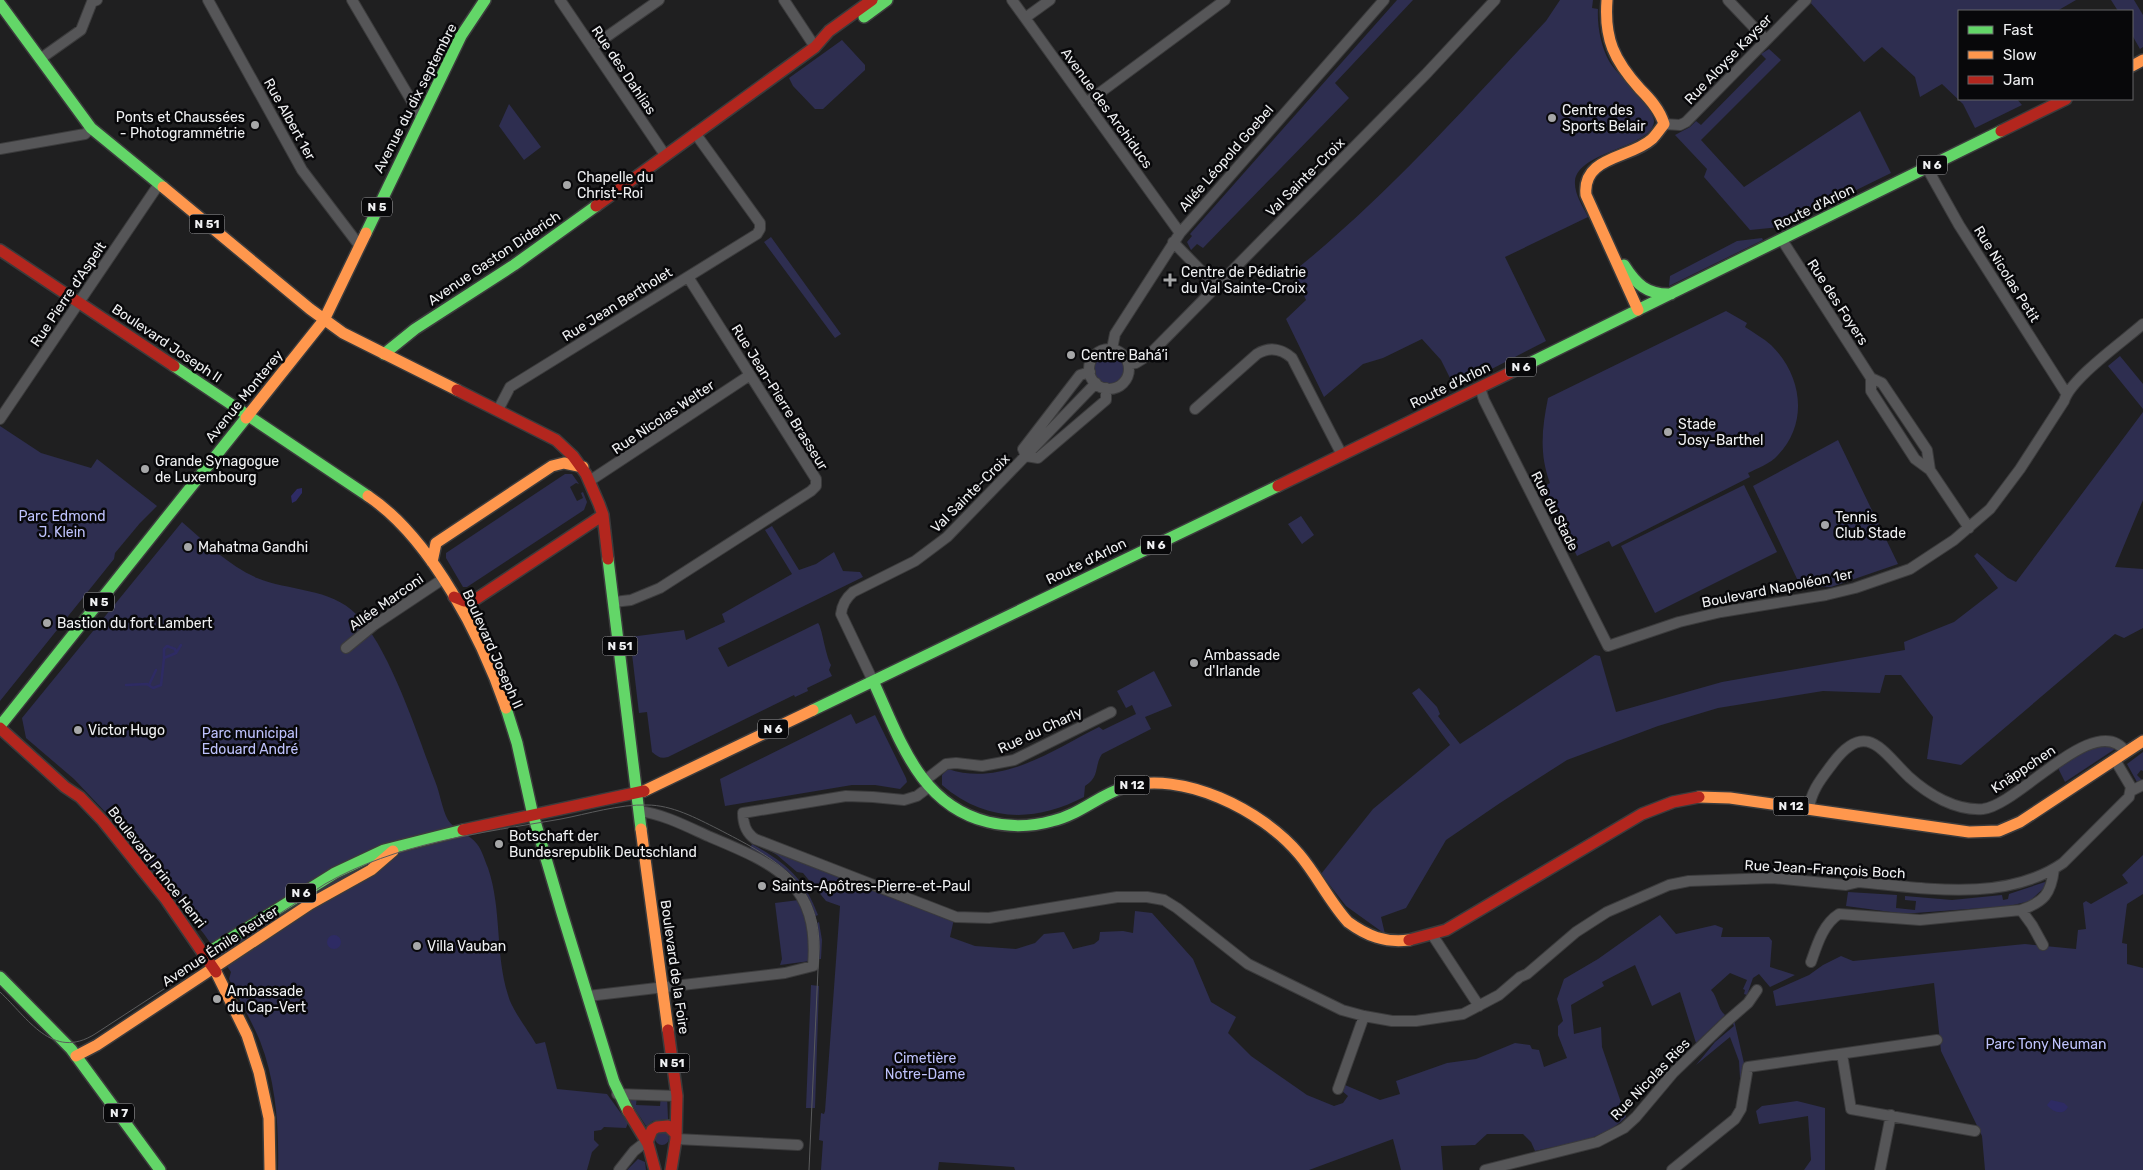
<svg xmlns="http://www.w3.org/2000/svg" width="2143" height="1170" viewBox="0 0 2143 1170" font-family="Rubik,sans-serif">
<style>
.green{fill:#2e2e50}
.water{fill:#2e2b64}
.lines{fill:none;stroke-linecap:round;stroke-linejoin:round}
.stream{stroke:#2e2b64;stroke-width:2.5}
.street-casing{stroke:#3b3b3c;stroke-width:12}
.fast-casing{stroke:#3b3b3c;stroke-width:14}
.slow-casing{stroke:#3b3b3c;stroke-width:14}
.jam-casing{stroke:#3b3b3c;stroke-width:14}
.street{stroke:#565658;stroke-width:10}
.fast{stroke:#63d668;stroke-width:11}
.slow{stroke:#ff974d;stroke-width:11}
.jam{stroke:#b3261e;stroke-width:11}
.tram{stroke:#5a5b5c;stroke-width:1}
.poi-dot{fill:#a6a7a8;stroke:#08080a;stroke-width:2}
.labels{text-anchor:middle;stroke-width:5;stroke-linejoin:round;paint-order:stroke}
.shield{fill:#08080a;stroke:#aaaaac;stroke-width:1}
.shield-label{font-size:12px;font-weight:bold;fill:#eff0f2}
.street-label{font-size:14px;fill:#eff0f2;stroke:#08080a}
.poi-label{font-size:14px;fill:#eff0f2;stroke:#08080a;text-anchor:start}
.park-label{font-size:14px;fill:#bec2fc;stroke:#08080a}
</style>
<rect width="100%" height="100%" fill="#1f1f20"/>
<!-- green -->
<path class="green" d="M1397,0H1413L1335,83L1349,98L1203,248L1197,244L1191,250L1187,242L1192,236L1190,234Z
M1560,0H1593L1592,8L1598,9C1597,26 1601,46 1609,61C1617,75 1656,109 1654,122C1651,148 1578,151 1575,181C1574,194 1583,206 1588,217L1505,257L1546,341L1455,388L1441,360L1422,339L1383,358L1363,364L1324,397L1286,319L1306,300L1293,272C1386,197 1465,108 1546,21Z
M1808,0H2076L2057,11H1959V99H2017L2022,105L1975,128L1963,104L1942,84L1920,97L1915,77L1882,47L1864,62Z
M2111,0H2134L2143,15V47L2140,49L2132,35V11H2118Z
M842,40L865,65V70L823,109H815L793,86L789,78Z
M1769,49L1781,60L1701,140L1744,187L1860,111L1891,173L1781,227L1750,230L1704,177L1707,169L1675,135L1690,127L1696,121L1701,125L1766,59L1761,54Z
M509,104L541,147L524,160L499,126Z
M771,237L841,334L835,338L764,242Z
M1762,238L1763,240L1669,286L1670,276L1737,241Z
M1726,311L1747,323L1745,327C1754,333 1763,338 1771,345C1802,375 1809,423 1778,455C1770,464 1758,468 1748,473L1750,477L1612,547L1609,541L1577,556L1543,487L1550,483C1539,454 1542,428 1548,398Z
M1094 370a15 15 0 1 1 30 0a15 15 0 1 1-30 0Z
M2120,356L2143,384V409L2108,366Z
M2143,412V500L2115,567L2143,569V628L2124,638L2115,634L1961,765L1927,759L1933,717L1901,675H1885L1880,693L1823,691L1718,708L1658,726L1567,760L1500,803L1446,840L1406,908L1381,917L1385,934L1346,906L1321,874L1373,809L1450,745L1412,693L1419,688L1437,707L1440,714L1438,716L1460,744L1595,655L1600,656L1616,712L1722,682L1905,650L1904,642L1954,622L1998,588L1974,556L1977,553L2008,578L2016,582Z
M0,426L41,453L91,468L97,459L157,506L140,523L115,553L114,559L0,701Z
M1838,440L1898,564L1831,587L1806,586L1803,581L1799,583L1753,486Z
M565,474H572L579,484L576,483L570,487L577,501L583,498L581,493L583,492L587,502L584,510L467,587H463L446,558V553Z
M1744,485L1777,552L1655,613L1621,546Z
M1301,516L1314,535L1302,544L1288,524Z
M182,522C205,542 229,566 257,578C288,591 331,588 356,614C390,648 417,734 435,781C440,793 442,809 448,820C454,830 470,834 477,844C482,850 485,861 488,868C502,909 495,954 508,995C512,1010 528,1030 536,1044L545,1042L557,1089L607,1094L628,1123L626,1128L604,1127L601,1130L594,1131V1140L599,1145L592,1152L587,1170H278C279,1127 276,1082 260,1041C251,1020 239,999 229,979L231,972L204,934L109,816L74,779L26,738L22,718Z
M772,526L799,570L816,564L834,552L843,571L860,572L863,577L718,648L728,667L818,623C822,627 825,654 831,665L829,670L832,676L807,688L808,691L795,697L794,695L668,757C661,759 658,757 652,752L647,712L639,713L630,637L684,630L686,640L725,622L722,614L792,574L765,530Z
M1154,671L1172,706L1145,717L1151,729L1102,754C1094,766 1100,777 1085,786L1084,797C1034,823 985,822 942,785V775L948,769C1002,787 1053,750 1099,727L1103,730L1136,714L1132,705L1126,708L1117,691Z
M851,714L856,724L875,715L906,778L907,782L900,789L875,785H852L725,806L720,779Z
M2097,743L2118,747L2065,782L2057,766Z
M2143,752V771L2141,770L2137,775L2142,780L2137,782L2127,764Z
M753,841L954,919L950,937L975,946L1016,949L1035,943L1044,934L1064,932L1073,949L1094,944L1099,940L1100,932L1123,931L1133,933L1135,911L1152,913L1193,959L1211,1002L1236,1017L1228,1033L1251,1056L1307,1095L1334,1106L1343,1103L1348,1096L1342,1091L1345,1085L1380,1100L1400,1094L1396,1081L1447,1063L1476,1059L1515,1043L1530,1045L1532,1049L1539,1050L1544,1067L1567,1058L1558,1035V1026L1563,1021L1557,999L1564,979L1598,959L1660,915L1676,934L1715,925L1723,928L1721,937H1769L1772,941L1770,967L1795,975L1770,987L1759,974L1753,978L1747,995L1744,994L1745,990L1743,989L1747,980L1730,973L1711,990C1718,997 1717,1008 1725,1015L1696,1043L1680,992L1652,1006L1635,965L1602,982L1604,986L1571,1005L1574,1034L1601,1027L1602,1047L1626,1117C1603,1141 1565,1144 1535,1151L1531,1142L1523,1134H1487L1475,1145L1441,1146L1443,1170H1401L1393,1139L1309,1170H1015L1014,1167L939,1162L938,1170H821L823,1141L819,1140L821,1113L824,1114L825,1111L840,906L826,901L803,873L797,872L777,855Z
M752,844C786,863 804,878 818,915L813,917L809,905L749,851Z
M2143,855V894L2127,904L2122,943L2127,944V964L2143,968V1170H1985L1982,1136L1941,1051L1934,983L1776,1006L1773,991L1809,975L1823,965L1841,956L1853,961L2025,944L2076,949L2078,930L2086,929L2083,903L2086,901L2091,904L2128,883L2122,875Z
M2045,882L2047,885L2030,901L2009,906L1915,913H1898L1846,906L1848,892L1897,895L1896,908L1915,910L1916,901L1905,900V896L1952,900L2002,895L2003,900L2008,899L2009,894Z
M799,900C809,919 810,939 810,961L780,965L782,959L775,903Z
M819,922L822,940L821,959H816L815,924Z
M811,985L819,986L815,1108H806Z
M1734,1020L1747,1076L1740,1078L1739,1061L1730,1037L1696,1065L1715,1042L1734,1026L1732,1022Z
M625,1094L637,1095L636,1105L660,1106L661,1096H667L668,1119L653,1121L646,1126Z
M1797,1101L1825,1108V1170H1804L1811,1160L1808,1116L1759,1124L1756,1111L1762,1106Z
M655 1138a7 7 0 1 1 14 0a7 7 0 1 1-14 0Z
M638,1159L645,1162L646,1170H627Z"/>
<!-- water -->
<path class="water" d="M302,488V493L296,501L292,503L291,496L297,489Z
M327 942a7 7 0 1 1 14 0a7 7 0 1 1-14 0Z
M2051,1100L2064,1103L2068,1107C2064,1116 2052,1112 2047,1105Z"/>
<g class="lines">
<!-- stream -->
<path class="stream" d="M164,658V649L167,646L175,649L176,653
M126,685L147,684L153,688L161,685L164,658L176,653L181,645
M149,685L156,670"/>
<!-- street casing -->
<g class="street-casing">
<path id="street" d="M208,0L302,170L359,245
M352,0L421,117
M560,0L665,155
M784,0L815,47
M1012,0L1180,233
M1728,0L1766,40
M1025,18L1050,0
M592,47L659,0
M40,59L81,30L92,2L97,0
M1086,103L1225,0
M1664,124L1680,125L1686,122L1806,0
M0,149L85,134L91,128
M1927,168L1959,225L2066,393
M1782,240L1871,378L1882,383L1927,450L1930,470
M1173,242L1216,286
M1112,349L1115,334L1180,233L1384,0
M1089 369a20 20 0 1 1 40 0a20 20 0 1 1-40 0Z
M1129,364L1136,363L1149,355L1426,74L1495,0
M1090,372L1080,375L1023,449L1026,456L1038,458L1106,400V388
M1871,378V391L1915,459L1930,470L1969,528
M1480,388L1484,400L1608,646L1679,622L1721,612L1826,595L1855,588L1910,569L1954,540L1990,509L2020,469L2064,401C2071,378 2124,341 2143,324
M1195,409L1257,354C1270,346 1282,349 1292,358L1342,455
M498,410L510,387L757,234L760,229V223L695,133
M0,419L159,184
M591,480L750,375
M614,602L631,600L660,588L811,491L816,486V479L688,277
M346,648L374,625L443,579
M873,681L841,614C842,604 846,598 853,592L915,561L947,537L1096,383
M924,781L946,764L956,763L982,766L1014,760L1111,712
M929,787L917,796L904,800L873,797L846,796L743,813C743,823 745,832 755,839L956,917L989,918L1117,897H1147L1164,900L1177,908L1248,964L1342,1010L1364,1016L1392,1021H1416L1463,1014L1499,995L1520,977L1527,974L1576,932L1607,912L1669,885L1689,881L1772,878L1846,885L1859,882C1924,888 2005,903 2063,863L2129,797L2131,787L2115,760
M2131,791L2143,785
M1809,809C1811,790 1822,778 1833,763C1866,719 1882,751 1909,777C1929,795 1956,811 1983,809C2019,805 2096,709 2126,752
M2021,910L2032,925L2043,945
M1433,936L1479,1006
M1811,962C1817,945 1823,924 1839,914L1920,920L2021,910C2044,902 2051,894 2054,869
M588,996L785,973L813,966C820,882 775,864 708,836C686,826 663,814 639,811
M1842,1054L1851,1109L1975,1131
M1338,1089L1364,1016
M617,1094L677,1096
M676,1139L798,1145
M619,1170L634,1151L648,1140
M1485,1170L1597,1142L1624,1128L1636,1117L1673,1073L1725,1023L1748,1003L1757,990
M1672,1170L1735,1119L1741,1109L1748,1067L1937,1040
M1880,1170L1891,1115"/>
</g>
<!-- fast casing -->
<g class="fast-casing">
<path id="fast" d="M0,4L91,128L163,187
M864,17L887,0
M366,233L461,36L485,0
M1624,265C1636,284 1647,295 1671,294
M384,354L415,329L514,265L596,206
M1530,363L2001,131
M174,366L368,496
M608,559L641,829
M873,681C900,739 919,805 988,822C1009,827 1031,827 1052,821C1079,815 1099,795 1125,787
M506,708L517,743L532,811L562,913L614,1082L628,1111
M813,710L1278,486
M0,726L246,418
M204,955L335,873L384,850L463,830
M0,977L71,1049L160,1170"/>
</g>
<!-- slow casing -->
<g class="slow-casing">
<path id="slow" d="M1607,0C1604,39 1614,60 1640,89C1650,99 1660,110 1664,124C1660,129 1656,135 1652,139C1630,159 1582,156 1586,195L1638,310
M2132,66L2143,60
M163,187L310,309L343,333L457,390
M246,418L324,320L366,233
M368,496C431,538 482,638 506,708
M432,562L436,543L552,466L564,463L583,467
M1125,787C1182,770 1262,810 1299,854C1317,875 1329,901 1348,922C1367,936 1385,943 1409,940
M644,791L813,710
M1699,797L1730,798L1969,832L1999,831L2020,822L2143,741
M641,829L668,1030
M216,972L247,1035L259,1072L269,1118L270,1170
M76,1056L97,1045L310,904L371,870L393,851"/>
</g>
<!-- jam casing -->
<g class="jam-casing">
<path id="jam" d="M2001,131L2066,99
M596,206L815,47L829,31L872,0
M0,250L174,366
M457,390L556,440L573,456L586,474L599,504L603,515L608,559
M1278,486L1530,363
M454,597L464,601H473L603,515
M0,728L65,787L80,797L103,821L165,898L216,972
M463,830L644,791
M1409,940L1446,930L1642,814L1673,802L1699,797
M668,1030L677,1096L676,1139L671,1170
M628,1111L648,1144L655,1170
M648,1140L652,1130L657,1127L668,1126L676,1134"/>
</g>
<!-- street -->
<use href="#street" class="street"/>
<!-- fast -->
<use href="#fast" class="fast"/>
<!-- slow -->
<use href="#slow" class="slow"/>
<!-- jam -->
<use href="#jam" class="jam"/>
<!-- tram -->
<path class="tram" d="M0,992C28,1018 52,1061 95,1034L325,884C396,843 481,833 561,819C587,814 620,804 647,805C672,805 696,818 718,829C770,856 819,880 819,947L809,1170"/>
</g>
<!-- markers -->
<g class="poi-dot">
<circle cx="1552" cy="118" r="5"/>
<circle cx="255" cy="125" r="5"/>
<circle cx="567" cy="185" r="5"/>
<path d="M1167.5 272.5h5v5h5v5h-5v5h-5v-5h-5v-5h5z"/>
<circle cx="1071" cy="355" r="5"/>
<circle cx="1668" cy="432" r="5"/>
<circle cx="145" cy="469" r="5"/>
<circle cx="1825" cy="525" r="5"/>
<circle cx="188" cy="547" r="5"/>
<circle cx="47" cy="623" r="5"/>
<circle cx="1194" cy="663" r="5"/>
<circle cx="78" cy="730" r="5"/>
<circle cx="499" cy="844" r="5"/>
<circle cx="762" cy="886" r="5"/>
<circle cx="417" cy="946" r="5"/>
<circle cx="217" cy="999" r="5"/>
</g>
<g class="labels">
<!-- shield labels -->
<g class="shield">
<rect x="1917" y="155.5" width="30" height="19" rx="4"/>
<rect x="362" y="197.5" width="30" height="19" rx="4"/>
<rect x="189.5" y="214.5" width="35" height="19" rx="4"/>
<rect x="1506" y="357.5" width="30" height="19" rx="4"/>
<rect x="1141" y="535.5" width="30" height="19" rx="4"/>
<rect x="84" y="592.5" width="30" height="19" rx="4"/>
<rect x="602.5" y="636.5" width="35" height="19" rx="4"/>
<rect x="758" y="719.5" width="30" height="19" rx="4"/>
<rect x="1114.5" y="775.5" width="35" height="19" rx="4"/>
<rect x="1773.5" y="796.5" width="35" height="19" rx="4"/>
<rect x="286" y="883.5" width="30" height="19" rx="4"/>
<rect x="654.5" y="1053.5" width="35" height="19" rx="4"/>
<rect x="104" y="1103.5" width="30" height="19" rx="4"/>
</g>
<g class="shield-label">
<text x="1932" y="169">N 6</text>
<text x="377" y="211">N 5</text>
<text x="207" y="228">N 51</text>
<text x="1521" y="371">N 6</text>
<text x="1156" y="549">N 6</text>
<text x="99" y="606">N 5</text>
<text x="620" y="650">N 51</text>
<text x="773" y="733">N 6</text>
<text x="1132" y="789">N 12</text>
<text x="1791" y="810">N 12</text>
<text x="301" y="897">N 6</text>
<text x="672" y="1067">N 51</text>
<text x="119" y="1117">N 7</text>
</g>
<!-- street labels -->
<g class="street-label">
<text transform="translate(1728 59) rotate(-46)" y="5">Rue Aloyse Kayser</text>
<text transform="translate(624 70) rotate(56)" y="5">Rue des Dahlias</text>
<text transform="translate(415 98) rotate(-63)" y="5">Avenue du dix septembre</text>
<text transform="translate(1107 108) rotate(54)" y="5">Avenue des Archiducs</text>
<text transform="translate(290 119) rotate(61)" y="5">Rue Albert 1er</text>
<text transform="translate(1226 158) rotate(-49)" y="5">Allée Léopold Goebel</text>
<text transform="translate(1305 177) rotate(-45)" y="5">Val Sainte-Croix</text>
<text transform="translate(1814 207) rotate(-26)" y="5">Route d'Arlon</text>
<text transform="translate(494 258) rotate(-34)" y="5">Avenue Gaston Diderich</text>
<text transform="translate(2007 274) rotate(58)" y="5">Rue Nicolas Petit</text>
<text transform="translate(68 294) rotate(-56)" y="5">Rue Pierre d'Aspelt</text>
<text transform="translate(1838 302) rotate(57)" y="5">Rue des Foyers</text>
<text transform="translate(617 304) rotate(-32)" y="5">Rue Jean Bertholet</text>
<text transform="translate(167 343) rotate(34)" y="5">Boulevard Joseph II</text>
<text transform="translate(1450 385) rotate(-26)" y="5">Route d'Arlon</text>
<text transform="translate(244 396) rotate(-51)" y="5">Avenue Monterey</text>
<text transform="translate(780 397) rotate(58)" y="5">Rue Jean-Pierre Brasseur</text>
<text transform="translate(663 417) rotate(-34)" y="5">Rue Nicolas Welter</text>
<text transform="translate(970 493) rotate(-45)" y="5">Val Sainte-Croix</text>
<text transform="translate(1555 511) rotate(63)" y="5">Rue du Stade</text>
<text transform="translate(1086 561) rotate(-26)" y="5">Route d'Arlon</text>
<text transform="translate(1777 588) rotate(-11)" y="5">Boulevard Napoléon 1er</text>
<text transform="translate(386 602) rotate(-35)" y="5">Allée Marconi</text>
<text transform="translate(493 649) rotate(66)" y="5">Boulevard Joseph II</text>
<text transform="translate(1040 730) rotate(-25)" y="5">Rue du Charly</text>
<text transform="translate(2023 769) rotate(-34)" y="5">Knäppchen</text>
<text transform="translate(157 867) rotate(52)" y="5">Boulevard Prince Henri</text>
<text transform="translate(1825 869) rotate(3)" y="5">Rue Jean-François Boch</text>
<text transform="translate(220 946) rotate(-33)" y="5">Avenue Émile Reuter</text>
<text transform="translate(675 967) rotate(82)" y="5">Boulevard de la Foire</text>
<text transform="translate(1650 1079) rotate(-46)" y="5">Rue Nicolas Ries</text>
</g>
<!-- poi labels -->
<g class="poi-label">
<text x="1562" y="115">Centre des<tspan x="1562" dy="16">Sports Belair</tspan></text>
<text x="245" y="122" text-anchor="end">Ponts et Chaussées<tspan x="245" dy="16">- Photogrammétrie</tspan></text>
<text x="577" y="182">Chapelle du<tspan x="577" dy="16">Christ-Roi</tspan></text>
<text x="1181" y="277">Centre de Pédiatrie<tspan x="1181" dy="16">du Val Sainte-Croix</tspan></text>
<text x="1081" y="360">Centre Bahá’i</text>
<text x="1678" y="429">Stade<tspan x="1678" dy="16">Josy-Barthel</tspan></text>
<text x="155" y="466">Grande Synagogue<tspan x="155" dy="16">de Luxembourg</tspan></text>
<text x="1835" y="522">Tennis<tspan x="1835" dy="16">Club Stade</tspan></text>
<text x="198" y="552">Mahatma Gandhi</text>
<text x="57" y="628">Bastion du fort Lambert</text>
<text x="1204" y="660">Ambassade<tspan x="1204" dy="16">d'Irlande</tspan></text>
<text x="88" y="735">Victor Hugo</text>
<text x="509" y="841">Botschaft der<tspan x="509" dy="16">Bundesrepublik Deutschland</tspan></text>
<text x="772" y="891">Saints-Apôtres-Pierre-et-Paul</text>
<text x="427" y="951">Villa Vauban</text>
<text x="227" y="996">Ambassade<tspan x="227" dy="16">du Cap-Vert</tspan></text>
</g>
<!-- park labels -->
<g class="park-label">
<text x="62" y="521">Parc Edmond<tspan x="62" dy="16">J. Klein</tspan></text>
<text x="250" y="738">Parc municipal<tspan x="250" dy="16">Edouard André</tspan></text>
<text x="2046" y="1049">Parc Tony Neuman</text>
<text x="925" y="1063">Cimetière<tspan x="925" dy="16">Notre-Dame</tspan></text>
</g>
</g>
<!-- legend -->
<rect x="1958" y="10" width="175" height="90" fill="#08080a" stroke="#646567"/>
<rect x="1968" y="26" width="25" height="8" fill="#63d668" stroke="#646567"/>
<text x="2003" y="35" font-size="15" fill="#eff0f2">Fast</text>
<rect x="1968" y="51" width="25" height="8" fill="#ff974d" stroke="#646567"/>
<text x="2003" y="60" font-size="15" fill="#eff0f2">Slow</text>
<rect x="1968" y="76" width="25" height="8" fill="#b3261e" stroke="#646567"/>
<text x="2003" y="85" font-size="15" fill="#eff0f2">Jam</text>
</svg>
